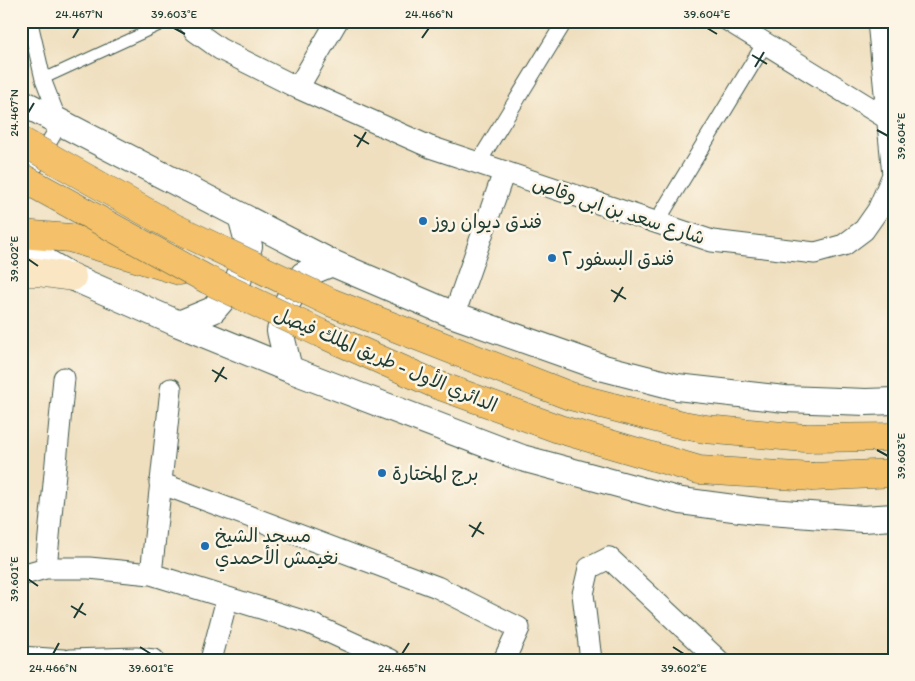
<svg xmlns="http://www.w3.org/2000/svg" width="915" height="681" viewBox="0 0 915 681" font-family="Itim,'Playpen Sans Arabic',sans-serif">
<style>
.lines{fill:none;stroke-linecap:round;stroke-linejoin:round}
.service-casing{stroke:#3e5549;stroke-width:12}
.pedestrian-casing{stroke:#3e5549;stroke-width:17}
.minor-casing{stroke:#3e5549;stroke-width:23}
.tertiary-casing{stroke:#3e5549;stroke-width:28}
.secondary-casing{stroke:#3e5549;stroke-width:29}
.trunk-casing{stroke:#3e5549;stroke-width:29}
.motorway-casing{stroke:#3e5549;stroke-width:29}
.service{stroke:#fff;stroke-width:10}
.pedestrian{stroke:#fff;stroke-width:15}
.minor{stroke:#fff;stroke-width:21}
.tertiary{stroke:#fff;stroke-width:26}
.secondary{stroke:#fbe6c3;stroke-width:28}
.trunk{stroke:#f4c16a;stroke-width:28}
.motorway{stroke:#f4c16a;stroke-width:28}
.trunk-bridge-casing{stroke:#3e5549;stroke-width:29;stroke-linecap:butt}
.trunk-bridge{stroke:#f4c16a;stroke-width:28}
.ticks{fill:none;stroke:#1f3d34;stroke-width:2}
.poi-dot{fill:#1f6fb2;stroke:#fcf5e5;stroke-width:2}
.labels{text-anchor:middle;stroke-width:5;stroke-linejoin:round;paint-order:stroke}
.street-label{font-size:19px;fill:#1f3d34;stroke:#fcf5e5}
.poi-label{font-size:19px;fill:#1f3d34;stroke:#fcf5e5;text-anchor:start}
.neatline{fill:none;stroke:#1f3d34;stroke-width:2}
.ticks-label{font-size:12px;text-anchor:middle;fill:#1f3d34}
</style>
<rect width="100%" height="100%" fill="#fcf5e5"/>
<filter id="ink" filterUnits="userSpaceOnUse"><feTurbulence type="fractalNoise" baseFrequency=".02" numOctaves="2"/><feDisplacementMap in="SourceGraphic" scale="10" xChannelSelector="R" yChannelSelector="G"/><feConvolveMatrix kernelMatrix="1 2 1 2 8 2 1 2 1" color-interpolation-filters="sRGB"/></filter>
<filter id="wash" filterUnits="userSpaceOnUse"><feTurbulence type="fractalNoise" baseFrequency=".0096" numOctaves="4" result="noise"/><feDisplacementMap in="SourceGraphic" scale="20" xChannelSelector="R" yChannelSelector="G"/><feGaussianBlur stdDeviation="1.12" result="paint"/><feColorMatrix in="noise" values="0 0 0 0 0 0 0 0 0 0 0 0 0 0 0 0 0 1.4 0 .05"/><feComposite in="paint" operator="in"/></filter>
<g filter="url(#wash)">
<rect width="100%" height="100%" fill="#efdfbf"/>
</g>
<g filter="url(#ink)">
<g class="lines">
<!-- service casing -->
<g class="service-casing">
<path id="service" d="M43,79L169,21"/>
</g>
<!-- pedestrian casing -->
<g class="pedestrian-casing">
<path id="pedestrian" d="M478,163L565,21
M24,186L60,123L43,79L31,27
M656,223L765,43"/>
</g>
<!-- minor casing -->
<g class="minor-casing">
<path id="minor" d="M188,21L195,31L220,49L298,88L430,147L712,241L815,253L844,245L864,230L878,210L893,175L878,21
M729,21L888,119
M298,88L337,21
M454,315L504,172
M160,483L437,587L519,628L504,660
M46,568L64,378
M151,574L171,389
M21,575L46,568H89L151,574L309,623L390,660
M21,657L63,660
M70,660L136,658L154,660
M211,660L227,599
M591,660L583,594L589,568L609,558L718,660"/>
</g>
<!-- tertiary casing -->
<g class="tertiary-casing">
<path id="tertiary" d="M21,102L332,263L454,315L604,368L677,387L785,399L866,402L894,401
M21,247L72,277L179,324L289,369L522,458L681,501L756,511L863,519L894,517
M179,324L213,310L238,281L249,246L241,216
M289,369L280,331L287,303L303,275L332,263"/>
</g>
<!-- secondary casing -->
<g class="secondary-casing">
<path id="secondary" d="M21,272H37L72,277"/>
</g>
<!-- trunk casing -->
<g class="trunk-casing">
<path id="trunk" d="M805,438L894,437
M813,477L894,473"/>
</g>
<!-- motorway casing -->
<g class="motorway-casing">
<path id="motorway" d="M21,234L70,238L180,271"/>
</g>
<!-- service -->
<use href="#service" class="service"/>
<!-- pedestrian -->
<use href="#pedestrian" class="pedestrian"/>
<!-- minor -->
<use href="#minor" class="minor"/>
<!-- tertiary -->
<use href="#tertiary" class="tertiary"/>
<!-- secondary -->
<use href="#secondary" class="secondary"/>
<!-- trunk -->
<use href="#trunk" class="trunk"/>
<!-- motorway -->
<use href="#motorway" class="motorway"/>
<!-- trunk-bridge casing -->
<g class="trunk-bridge-casing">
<path id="trunk-bridge" d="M21,141L173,227L330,302L570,396L683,425L705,429L805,438
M21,177L208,280L320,333L435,384L559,429L699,470L813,477"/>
</g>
<!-- trunk-bridge -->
<use href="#trunk-bridge" class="trunk-bridge"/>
</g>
</g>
<!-- ticks -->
<path class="ticks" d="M174,28L185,34M707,28L717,34M73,38L79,28M422,38L429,28M752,55L767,64M755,67L764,52M28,113L34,103M877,130L888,136M354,135L369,144M357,147L366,132M28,259L38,266M611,290L626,299M614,302L623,287M212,370L227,379M215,382L224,367M877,450L888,456M469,525L484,534M472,537L481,522M28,579L38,586M71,606L86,615M74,618L83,603M140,647L151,654M673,647L684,654M53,654L59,643M402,654L409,643"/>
<!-- markers -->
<g class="poi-dot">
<circle cx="423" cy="221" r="5"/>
<circle cx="552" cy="258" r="5"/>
<circle cx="382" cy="473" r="5"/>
<circle cx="205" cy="546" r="5"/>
</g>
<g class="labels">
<!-- street labels -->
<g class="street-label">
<text transform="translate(619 210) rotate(18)" y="7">شارع سعد بن ابى وقاص</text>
<text transform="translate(386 359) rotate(23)" y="7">الدائري الأول - طريق الملك فيصل</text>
</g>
<!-- poi labels -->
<g class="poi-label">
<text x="433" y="228">فندق ديوان روز</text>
<text x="562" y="265">فندق البسفور ٢</text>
<text x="392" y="480">برج المختارة</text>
<text x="215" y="542">مسجد الشيخ<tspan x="215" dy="22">نغيمش الأحمدي</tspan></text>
</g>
</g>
<!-- margin -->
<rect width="915" height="681" fill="none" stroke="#fcf5e5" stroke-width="55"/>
<rect x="28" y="28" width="860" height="626" class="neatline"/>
<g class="ticks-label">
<text x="79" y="18">24.467°N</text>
<text x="174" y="18">39.603°E</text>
<text x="429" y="18">24.466°N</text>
<text x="707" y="18">39.604°E</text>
<text transform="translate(14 113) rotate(-90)" y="4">24.467°N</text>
<text transform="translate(901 136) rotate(-90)" y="4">39.604°E</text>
<text transform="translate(14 259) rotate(-90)" y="4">39.602°E</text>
<text transform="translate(901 456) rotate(-90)" y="4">39.603°E</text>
<text transform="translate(14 579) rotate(-90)" y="4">39.601°E</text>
<text x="53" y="672">24.466°N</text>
<text x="151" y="672">39.601°E</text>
<text x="402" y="672">24.465°N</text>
<text x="684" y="672">39.602°E</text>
</g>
</svg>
